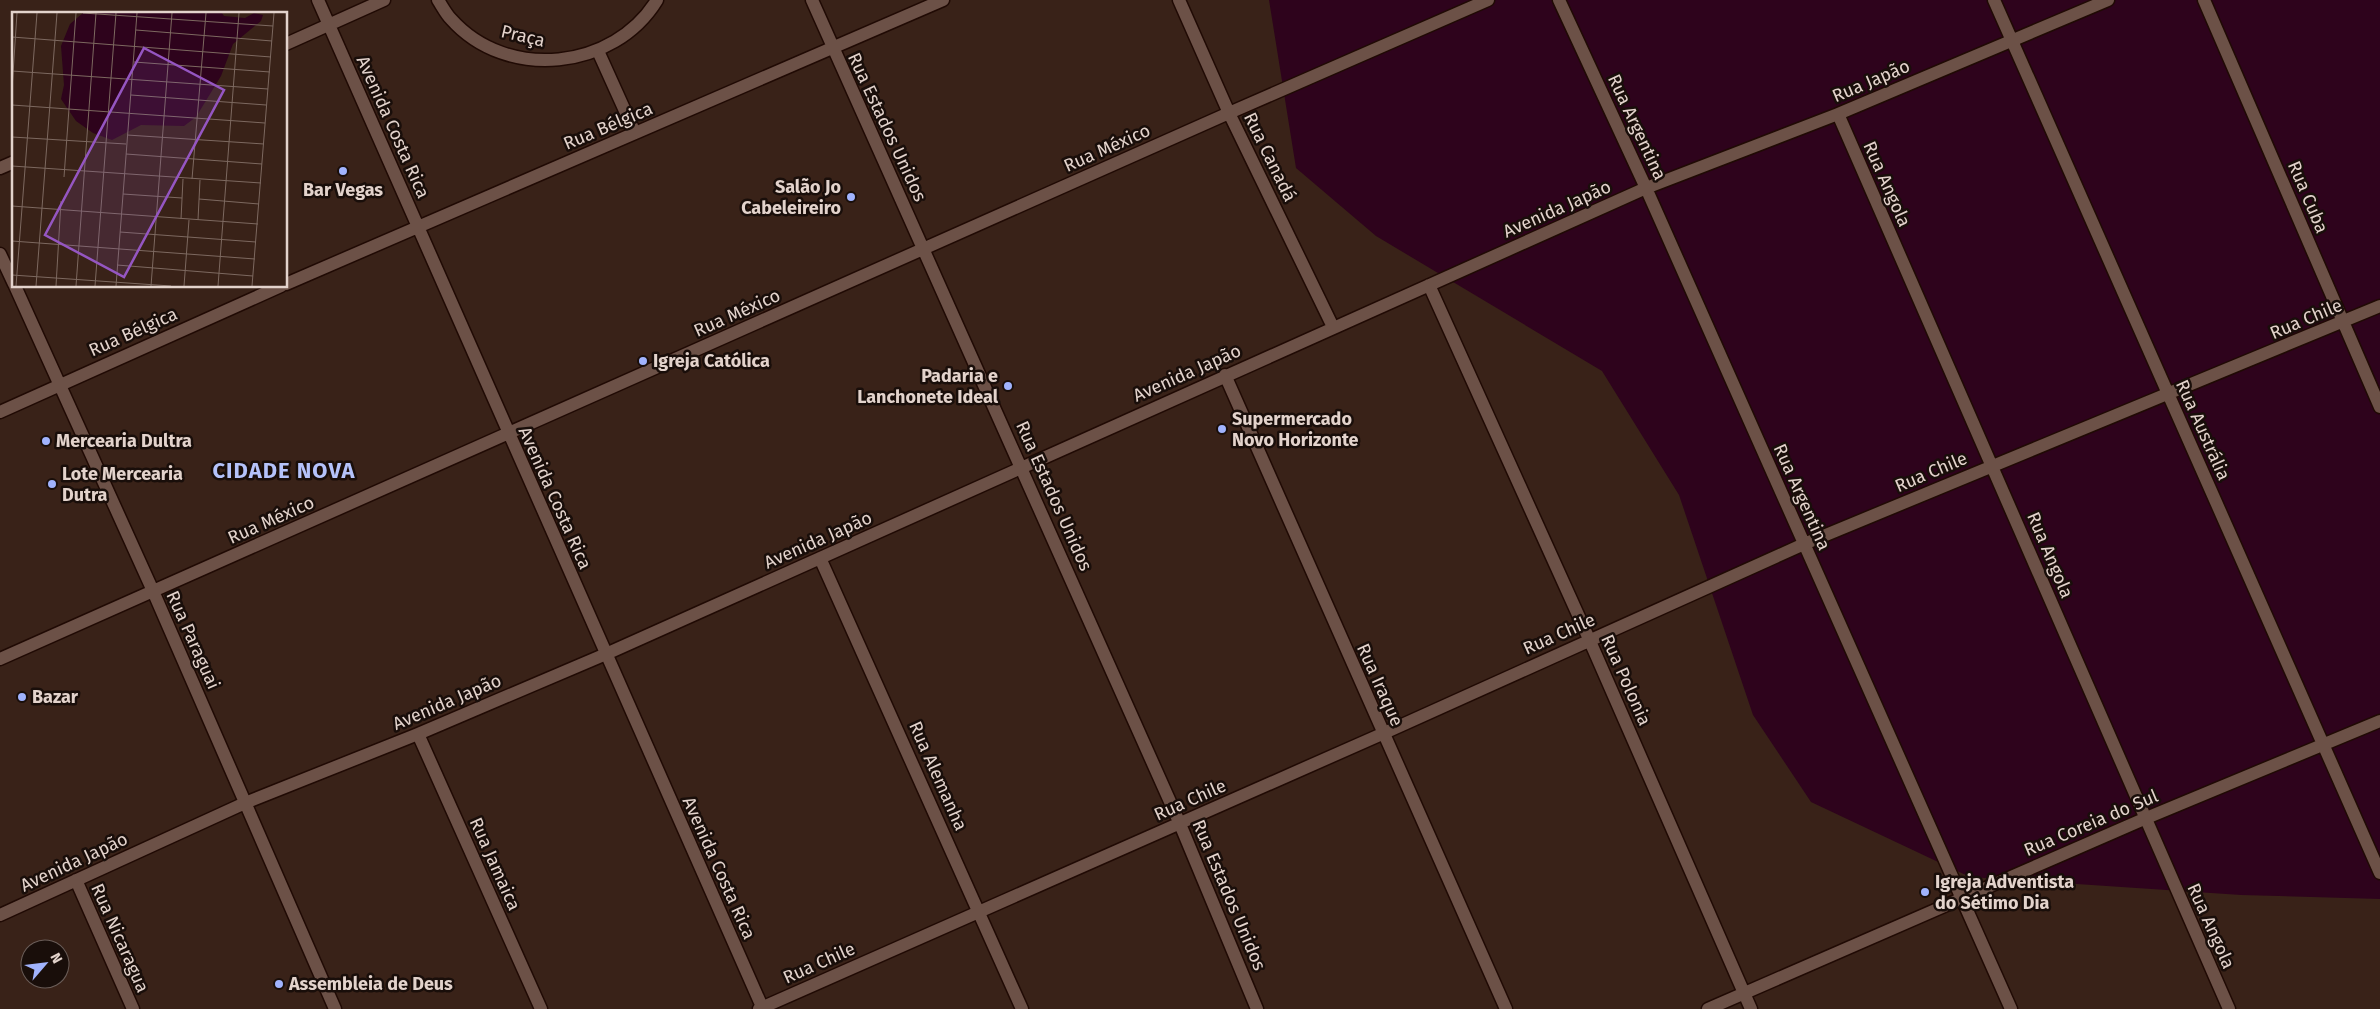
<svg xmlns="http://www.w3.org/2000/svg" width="2380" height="1009" viewBox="0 0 2380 1009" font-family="'Fira Sans',sans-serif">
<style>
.water{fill:#2e031c}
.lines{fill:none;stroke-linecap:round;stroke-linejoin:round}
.street-casing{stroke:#200a04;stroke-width:15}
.street{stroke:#6c5147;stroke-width:12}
.poi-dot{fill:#a1b3fd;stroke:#190e0a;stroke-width:2}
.labels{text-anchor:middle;stroke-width:5;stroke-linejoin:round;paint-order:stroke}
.street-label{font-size:18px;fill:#e3d3cc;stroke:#190e0a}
.poi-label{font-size:18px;font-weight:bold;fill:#e3d3cc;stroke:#190e0a;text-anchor:start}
.district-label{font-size:22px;font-weight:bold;letter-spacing:1px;fill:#b4c2fa;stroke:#190e0a}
.inset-road{fill:none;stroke:#7d6960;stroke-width:1}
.view{fill:#9556c2;fill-opacity:0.15;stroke:#9556c2;stroke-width:2.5}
.inset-edge{fill:none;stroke:#e3d3cc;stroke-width:2.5}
</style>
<rect width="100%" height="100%" fill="#392218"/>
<!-- water -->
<path class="water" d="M1269,0H2380V899L2241,895L1970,877L1811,802L1753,715L1679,495L1602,371L1376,236L1296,168Z"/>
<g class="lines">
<!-- street casing -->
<g class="street-casing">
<path id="street" d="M318,0L763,1009
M438,0C442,6 446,14 451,19C507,82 614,70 657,0
M812,0L1180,824L1257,1009
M1179,0L1229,113L1333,327
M1559,0L1646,188L2011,1009
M1994,0L2380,873
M2204,0L2380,407
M286,44L384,0
M598,51L635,133
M1838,114L2229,1009
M0,168L14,162
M0,254L14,284
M286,284L943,0
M1429,285L1589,639L1751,1009
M15,286L153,591L335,1009
M1225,375L1506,1009
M0,412L281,286
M820,558L1022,1009
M0,659L1229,113L1488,0
M418,734L541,1009
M76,880L133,1009
M0,915L245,803L418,734L606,654L1646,188L1838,114L2108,0
M759,1009L1382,734L1804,544L2380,306
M1708,1009L2144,819L2380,721"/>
</g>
<!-- street -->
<use href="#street" class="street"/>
</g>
<!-- markers -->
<g class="poi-dot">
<circle cx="343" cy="171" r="5"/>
<circle cx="851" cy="197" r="5"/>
<circle cx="643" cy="361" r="5"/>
<circle cx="1008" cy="386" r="5"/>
<circle cx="1222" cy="429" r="5"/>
<circle cx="46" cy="441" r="5"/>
<circle cx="52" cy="484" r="5"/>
<circle cx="22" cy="697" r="5"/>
<circle cx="1925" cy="892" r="5"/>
<circle cx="279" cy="984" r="5"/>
</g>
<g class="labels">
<!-- street labels -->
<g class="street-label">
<text transform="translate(523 36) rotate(13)" y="6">Praça</text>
<text transform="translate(1871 81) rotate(-23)" y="6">Rua Japão</text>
<text transform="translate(608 126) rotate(-23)" y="6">Rua Bélgica</text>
<text transform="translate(393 127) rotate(66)" y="6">Avenida Costa Rica</text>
<text transform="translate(887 127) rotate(65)" y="6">Rua Estados Unidos</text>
<text transform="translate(1637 127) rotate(65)" y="6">Rua Argentina</text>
<text transform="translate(1107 148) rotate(-24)" y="6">Rua México</text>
<text transform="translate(1270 157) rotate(64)" y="6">Rua Canadá</text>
<text transform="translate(1887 184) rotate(66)" y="6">Rua Angola</text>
<text transform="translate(2308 197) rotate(67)" y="6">Rua Cuba</text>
<text transform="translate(1557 209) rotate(-24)" y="6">Avenida Japão</text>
<text transform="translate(737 313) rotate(-24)" y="6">Rua México</text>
<text transform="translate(2306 319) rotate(-23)" y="6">Rua Chile</text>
<text transform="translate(133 332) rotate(-24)" y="6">Rua Bélgica</text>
<text transform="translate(1187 373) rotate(-24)" y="6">Avenida Japão</text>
<text transform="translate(2203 430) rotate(66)" y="6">Rua Austrália</text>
<text transform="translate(1931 472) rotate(-23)" y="6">Rua Chile</text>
<text transform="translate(1054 496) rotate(66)" y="6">Rua Estados Unidos</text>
<text transform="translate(1802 497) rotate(66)" y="6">Rua Argentina</text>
<text transform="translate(555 498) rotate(66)" y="6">Avenida Costa Rica</text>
<text transform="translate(271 520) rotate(-24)" y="6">Rua México</text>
<text transform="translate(818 540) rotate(-24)" y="6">Avenida Japão</text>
<text transform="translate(2050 555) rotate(67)" y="6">Rua Angola</text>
<text transform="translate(1559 634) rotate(-24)" y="6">Rua Chile</text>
<text transform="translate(193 640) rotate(66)" y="6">Rua Paraguai</text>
<text transform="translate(1626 680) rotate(66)" y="6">Rua Polonia</text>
<text transform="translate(1380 685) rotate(66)" y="6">Rua Iraque</text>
<text transform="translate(447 702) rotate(-23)" y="6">Avenida Japão</text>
<text transform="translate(938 776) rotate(66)" y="6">Rua Alemanha</text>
<text transform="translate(1190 800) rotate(-24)" y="6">Rua Chile</text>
<text transform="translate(2091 823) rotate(-23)" y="6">Rua Coreia do Sul</text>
<text transform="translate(74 862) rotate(-25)" y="6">Avenida Japão</text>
<text transform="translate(495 864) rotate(66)" y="6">Rua Jamaica</text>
<text transform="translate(719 868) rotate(66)" y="6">Avenida Costa Rica</text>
<text transform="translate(1229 895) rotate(67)" y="6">Rua Estados Unidos</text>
<text transform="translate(2211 926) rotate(66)" y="6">Rua Angola</text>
<text transform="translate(120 938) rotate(66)" y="6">Rua Nicaragua</text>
<text transform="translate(819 963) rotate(-24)" y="6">Rua Chile</text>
</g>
<!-- poi labels -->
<g class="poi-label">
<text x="841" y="193" text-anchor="end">Salão Jo<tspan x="841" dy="21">Cabeleireiro</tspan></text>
<text x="343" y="196" text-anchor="middle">Bar Vegas</text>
<text x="653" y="367">Igreja Católica</text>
<text x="998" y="382" text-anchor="end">Padaria e<tspan x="998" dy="21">Lanchonete Ideal</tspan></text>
<text x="1232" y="425">Supermercado<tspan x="1232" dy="21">Novo Horizonte</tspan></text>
<text x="56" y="447">Mercearia Dultra</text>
<text x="62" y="480">Lote Mercearia<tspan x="62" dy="21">Dutra</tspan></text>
<text x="32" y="703">Bazar</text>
<text x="1935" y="888">Igreja Adventista<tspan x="1935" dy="21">do Sétimo Dia</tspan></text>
<text x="289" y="990">Assembleia de Deus</text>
</g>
<!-- district labels -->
<g class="district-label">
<text x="284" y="478">CIDADE NOVA</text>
</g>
</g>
<!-- overview -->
<g transform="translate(12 12)">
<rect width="275" height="275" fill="#392218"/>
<path d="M71,1H210L212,4L233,6L242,1L251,3L249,9L221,32L209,64L184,105L172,114L129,113L100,128L81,121L64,109L49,87L52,73L49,34L58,12Z" fill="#2e031c"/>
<path class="inset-road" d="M71,1L261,14M124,18L260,29M0,25L259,45M122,50L258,60M0,59L256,77M0,77L5,1M119,83L254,93M0,93L253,111M115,123L252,132M0,125L114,132M114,142L250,152M0,154L249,171M52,165L64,1M180,167L194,1M111,182L170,186M187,187L247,192M0,194L246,212M169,207L171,167M186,208L188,168M108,220L244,230M0,229L243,247M105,253L241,264M0,263L159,274M4,274L25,1M24,274L45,1M44,274L49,189M64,274L84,1M83,274L104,1M104,274L125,1M139,274L160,1M172,274L177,208M206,274L227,1M240,274L262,1"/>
<path class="view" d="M132,36L212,78L112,265L33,223Z"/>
<rect width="275" height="275" class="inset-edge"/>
</g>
<!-- north arrow -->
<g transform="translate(45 964) rotate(62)"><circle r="24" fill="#190e0a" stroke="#6a5d58"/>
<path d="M0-4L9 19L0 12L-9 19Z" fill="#a1b3fd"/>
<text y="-8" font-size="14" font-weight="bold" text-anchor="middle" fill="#e3d3cc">N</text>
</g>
</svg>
